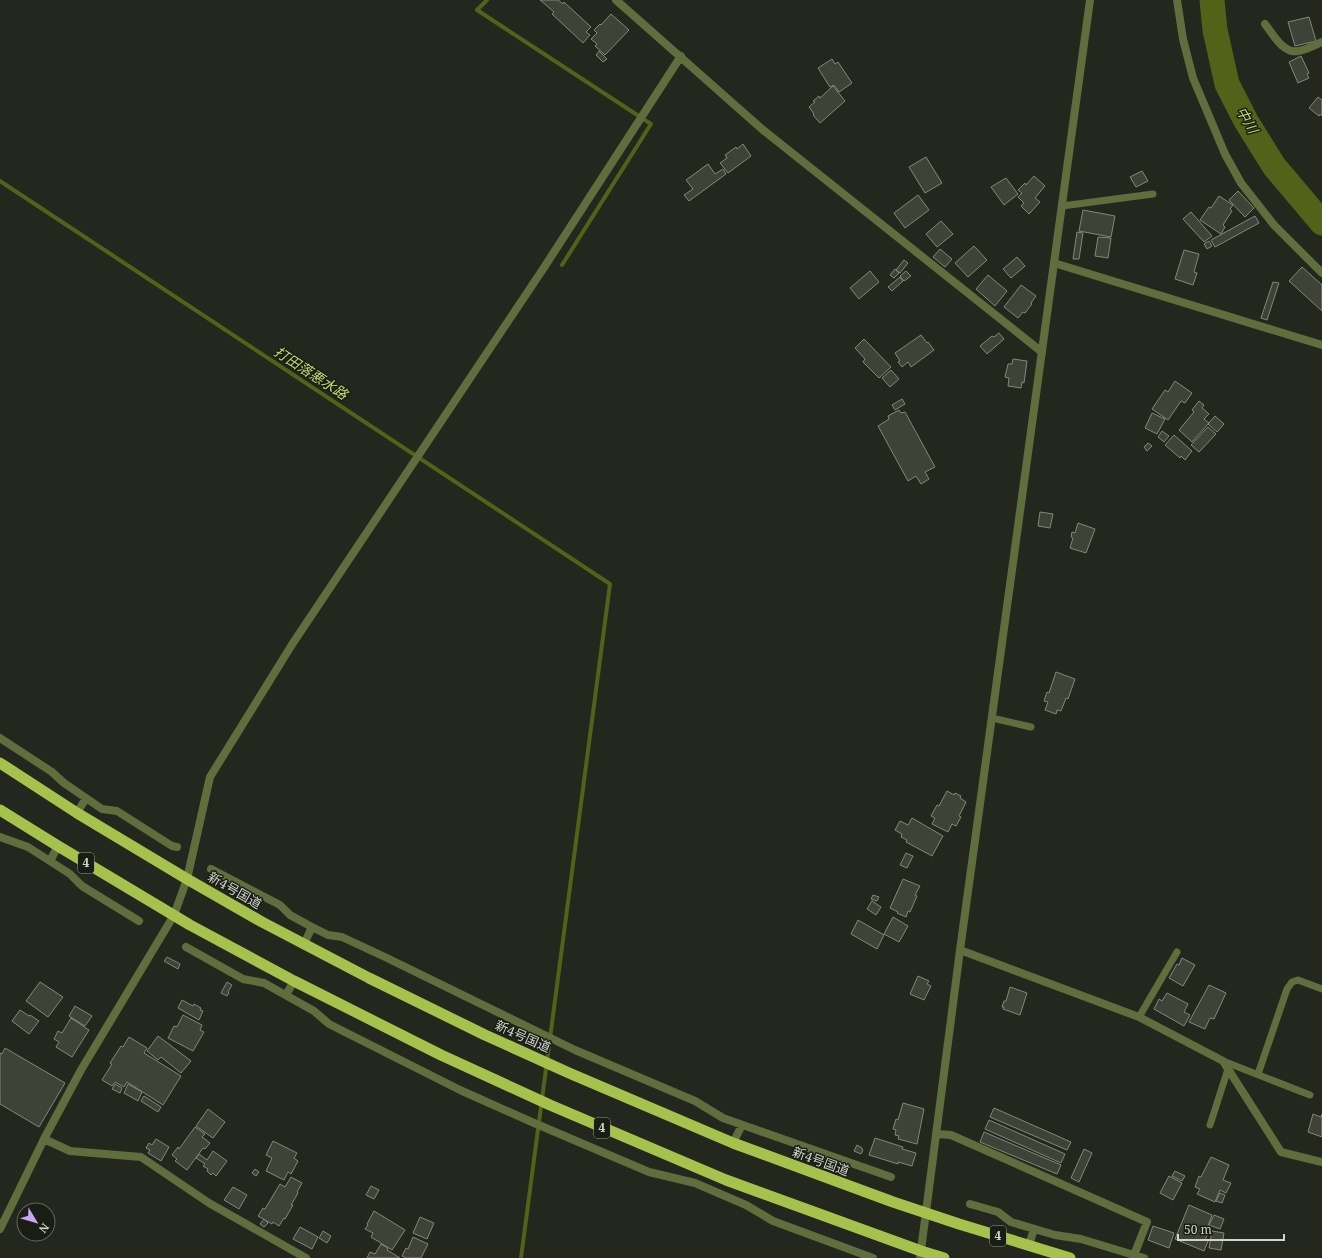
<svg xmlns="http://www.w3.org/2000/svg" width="1322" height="1258" viewBox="0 0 1322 1258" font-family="'Noto Serif','Noto Sans JP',serif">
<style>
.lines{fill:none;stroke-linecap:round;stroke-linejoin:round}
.stream{stroke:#526218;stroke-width:4}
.river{stroke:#526218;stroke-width:25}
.building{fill:#3f4237;stroke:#84877b}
.service{stroke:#606d3d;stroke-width:7}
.minor{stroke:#606d3d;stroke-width:8}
.tertiary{stroke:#606d3d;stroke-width:8}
.trunk{stroke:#a6c24c;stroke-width:11}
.labels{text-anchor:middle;stroke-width:3;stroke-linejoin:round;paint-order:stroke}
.shield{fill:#1a1d13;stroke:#9a9c94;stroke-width:1}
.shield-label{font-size:12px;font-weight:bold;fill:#d1d3cc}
.street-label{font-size:13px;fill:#d1d3cc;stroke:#1a1d13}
.water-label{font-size:14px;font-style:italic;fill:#bfd975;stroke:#1a1d13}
</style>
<rect width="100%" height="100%" fill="#24271d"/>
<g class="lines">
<!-- stream -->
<path class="stream" d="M487,0L477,10L651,124L562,265
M0,181L610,584L521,1258"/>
<!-- river -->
<path class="river" d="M1212,0L1215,30L1227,84L1246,121L1274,166L1322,223"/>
</g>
<!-- building -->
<path class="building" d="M540,0H558L563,4L564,2L591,27L586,32L590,35L583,43L552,14L554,12Z
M611,14L629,30L605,55L595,46L597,44L591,39L597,33L594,30L600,24L601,25Z
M1309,17L1316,41L1295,46L1288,22Z
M599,51L607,59L603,62L596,55Z
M1301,56L1309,73L1307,74L1309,78L1298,83L1289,62Z
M832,59L835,64L838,62L852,83L839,92L834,85L830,87L818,68Z
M833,86L845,101L820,123L813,115L814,114L809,107L815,102L813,101L819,96L820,98Z
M1318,97L1322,100V116L1320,114L1319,116L1309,108Z
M743,144L751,156L728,173L720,163L727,158L725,155L736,147L737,149Z
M926,157L942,183L925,193L909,167Z
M708,164L715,174L723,169L726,174L689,201L684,195L693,189L686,180Z
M1142,171L1148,181L1136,187L1130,177Z
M1034,176L1045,186L1035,198L1040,202L1029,214L1021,206L1024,203L1018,197L1022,193L1018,190L1025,183L1026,185Z
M1006,178L1018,194L1004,205L991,187Z
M1238,191L1254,208L1245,217L1229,200Z
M918,195L929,210L905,228L894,213Z
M1219,196L1233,205L1230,209L1232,211L1223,225L1225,227L1221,234L1200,220L1209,207L1211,208Z
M1083,210L1115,216L1111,237L1079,231Z
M1191,212L1212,236L1204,242L1183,219Z
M1255,216L1259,223L1215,247L1211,240Z
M941,221L953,234L937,247L926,234Z
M1077,232L1083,233L1079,259H1073Z
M1098,237L1111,238L1108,258L1095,256Z
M1209,241L1212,246L1207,249L1204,244Z
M974,246L987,260L968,277L955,263Z
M940,249L952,259L945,267L933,257Z
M1184,250L1199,254L1194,272L1197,273L1193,285L1175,279Z
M1017,257L1025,266L1011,278L1003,269Z
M904,260L908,263L900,273L896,270Z
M1302,267L1322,285V311L1289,281Z
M895,269L899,273L894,278L890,275Z
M870,271L879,282L859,299L850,288Z
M906,271L911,276L904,281L900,276Z
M988,275L1007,291L995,306L976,289Z
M900,277L903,281L892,291L888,287Z
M1273,282L1279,283L1267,320L1261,318Z
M1021,285L1036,296L1031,303L1032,304L1025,313L1023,312L1018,318L1004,307Z
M999,333L1004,339L987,354L980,346L992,336L994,337Z
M921,335L927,343L928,342L934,350L911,367L908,362L902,367L898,362L900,361L895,353Z
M864,339L891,367L879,378L863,362L865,359L855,348Z
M1013,359L1027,361L1024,383L1022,382L1021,388L1008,386L1009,378L1005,377L1008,364H1012Z
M891,370L899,379L890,387L882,378Z
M1175,381L1192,393L1185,403L1181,401L1168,420L1152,409L1165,390L1168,392Z
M902,399L905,404L895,410L892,405Z
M1199,401L1204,405L1202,408L1209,414L1204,419L1209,423L1192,442L1179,430L1194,412L1192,410Z
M899,410L901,413L905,412L935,467L925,472L929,479L921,484L916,476L908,481L878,426L889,419L888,416Z
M1152,413L1165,419L1157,434L1145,428Z
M1215,416L1224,424L1217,432L1208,424Z
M1208,427L1216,434L1199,452L1191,445Z
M1162,431L1169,436L1164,442L1158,437Z
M1174,435L1192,451L1185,460L1181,456L1180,458L1165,445Z
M1148,443L1152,446L1147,451L1144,447Z
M1040,512L1053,514L1050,528L1038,526Z
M1078,523L1095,529L1086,553L1070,548L1073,538L1071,537L1072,532L1075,533Z
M1056,672L1075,679L1068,699L1066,698L1061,711L1057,710L1056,714L1045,710L1048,702L1044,701L1047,692L1049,693Z
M947,791L954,795L955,793L961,796L960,798L966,802L959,816L961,817L956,826L952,824L948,832L932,824L935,818L931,816L937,805L939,806Z
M912,818L943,836L932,856L906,842L907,840L901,837L902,834L895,830L900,821L908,825Z
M906,853L913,856L907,868L900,865Z
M903,879L920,886L915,895L917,896L910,912L908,911L906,917L897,913L898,912L890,908Z
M873,895L879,897L877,901L871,899Z
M872,901L881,907L876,915L867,909Z
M893,917L908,926L899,942L884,934Z
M858,920L884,935L877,949L851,934Z
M167,957L180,964L178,969L164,961Z
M1182,958L1195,965L1183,986L1169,978L1177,964L1179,965Z
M918,976L929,981L927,984L931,986L924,1000L910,994Z
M40,982L63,997L48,1017L26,1001Z
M227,982L232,985L228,992L229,993L227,996L221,993Z
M1209,985L1226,993L1214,1019L1210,1018L1205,1029L1189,1022Z
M1010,987L1027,993L1020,1015L1003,1009L1004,1007H1002L1004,1001H1006Z
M1167,993L1188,1004L1184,1012L1190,1015L1184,1026L1154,1009L1159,999L1162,1001Z
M182,1000L193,1006L194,1004L201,1008L200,1010L203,1011L199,1020L178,1008Z
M75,1006L92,1016L85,1026L69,1016Z
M20,1010L29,1016L30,1015L39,1021L29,1034L12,1021Z
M183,1015L202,1025L200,1030L204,1032L193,1051L168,1038L174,1026L177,1027Z
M71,1018L89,1030L72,1057L56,1047L59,1042L54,1039L58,1031L62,1033Z
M158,1036L191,1061L181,1073L161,1057L158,1060L147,1051Z
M129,1037L147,1048L144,1053L181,1076L163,1105L127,1082L124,1087L115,1082L112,1086L102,1080L112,1064L110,1063L121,1046L123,1047Z
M5,1048L65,1083L39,1127L0,1104V1053L2,1054Z
M115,1084L122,1088L120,1093L112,1089Z
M128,1084L142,1092L138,1101L124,1093Z
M144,1096L161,1107L158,1112L141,1101Z
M903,1103L924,1109L917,1144L898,1139L899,1136L895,1135L896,1130L893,1129L896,1119L898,1120Z
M994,1108L1071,1142L1067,1150L990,1117Z
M208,1109L225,1122L213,1138L196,1126Z
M1313,1114L1321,1117L1322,1114V1137L1308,1132Z
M989,1120L1065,1154L1061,1163L985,1129Z
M195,1127L205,1134L202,1137L210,1143L205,1149L203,1148L187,1170L175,1161L177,1159L172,1155L178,1147L179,1149Z
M984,1132L1061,1165L1057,1174L980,1142Z
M875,1138L903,1147L902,1149L916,1153L912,1166L898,1162V1164L869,1155Z
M156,1139L169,1147L161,1161L148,1153L150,1150L146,1148L149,1143L152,1145Z
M273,1141L297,1153L294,1158L298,1161L291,1174L288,1172L284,1180L266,1171L272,1158L266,1155Z
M857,1145L862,1148V1149L863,1150L861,1154L854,1151Z
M1084,1149L1092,1153L1079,1182L1071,1178Z
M213,1151L227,1161L216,1176L213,1173L211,1175L207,1171L208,1169L203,1166L205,1164L196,1158L199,1154L207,1160Z
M1211,1157L1229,1165L1223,1180L1231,1183L1226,1193L1220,1190L1215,1202L1197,1194L1200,1189L1195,1187L1199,1176L1201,1177Z
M255,1169L259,1172L256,1176L252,1173Z
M1175,1171L1185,1176L1182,1181L1172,1176Z
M1169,1176L1182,1183L1173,1200L1160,1193Z
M291,1177L302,1183L297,1192L298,1193L291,1205H293L285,1219L284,1218L279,1226L273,1222L272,1224L258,1216L263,1208L265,1209L280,1184L285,1187Z
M371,1186L379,1190L374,1199L366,1195Z
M233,1187L247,1195L239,1209L224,1200Z
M1220,1193L1225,1195L1222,1203L1216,1201Z
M1189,1205L1212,1215L1208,1226L1211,1227L1205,1240L1208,1241L1204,1251L1175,1239Z
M374,1211L405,1230L392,1250L371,1237L373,1233L365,1229L368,1225L367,1224Z
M1214,1215L1224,1219L1220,1229L1209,1225Z
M420,1217L434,1223L427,1239L413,1233Z
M264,1219L268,1223L264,1227L260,1224Z
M1153,1226L1174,1233L1169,1248L1148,1240Z
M300,1227L318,1237L312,1249L293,1239Z
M323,1231L331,1236L327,1243L319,1238Z
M1212,1231L1224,1233L1221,1250L1209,1248Z
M413,1237L428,1244L421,1258H406L402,1256L406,1248L408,1249Z
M381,1244L388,1248L387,1250L400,1258H367L370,1252L375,1254Z"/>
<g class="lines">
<!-- service -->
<path class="service" d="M1062,206L1153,194
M992,718L1031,727
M1139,1017L1177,952
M1223,1061L1310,1095
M1258,1074L1287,989L1292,982L1298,980L1322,989
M1210,1125L1228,1069"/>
<!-- minor -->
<path class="minor" d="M616,0L763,130L1042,352
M1177,0L1183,39L1193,78L1225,154L1241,183L1274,225L1322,273
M1265,24C1272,33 1283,54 1298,51C1306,50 1315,45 1322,42
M1054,263L1322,345
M0,738L52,772L64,783L102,809L117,811L172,846L177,847
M77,813L86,798
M0,837L28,847L70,874L82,886L139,921
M50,861L58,846
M211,869L280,905L290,915L312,927L328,935L342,937L387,958L575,1050L695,1101L723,1118L891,1177
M304,944L312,927
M186,947L243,979L264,983L314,1011L329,1024L460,1090L534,1123L649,1172L695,1183L746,1205L773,1221L873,1258
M960,950L1139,1017L1223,1061L1281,1152L1322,1162
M286,995L294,981
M937,1134L951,1135L1147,1222L1134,1255
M44,1139L70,1151L141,1157L209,1203L306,1258
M733,1143L742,1125
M970,1204L998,1212L1011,1222L1055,1235L1081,1239L1144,1258
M0,1229L44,1139L81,1070L174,915L187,879L210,777L293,643L545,266L681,56
M1029,1245L1034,1229"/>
<!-- tertiary -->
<path class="tertiary" d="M920,1258L960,950L1090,0"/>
<!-- trunk -->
<path class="trunk" d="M0,763L77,813L187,879L262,922L369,978L485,1035L569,1073L733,1143L893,1202L959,1224L1070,1258
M0,810L58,846L190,925L294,981L441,1055L550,1105L726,1180L921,1251L944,1258"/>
</g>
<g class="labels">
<!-- shield labels -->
<g class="shield">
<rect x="78" y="853" width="16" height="20" rx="3"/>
<rect x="594" y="1118" width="16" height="20" rx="3"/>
<rect x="990" y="1226" width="16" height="20" rx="3"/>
</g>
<g class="shield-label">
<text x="86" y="867">4</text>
<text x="602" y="1132">4</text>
<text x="998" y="1240">4</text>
</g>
<!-- street labels -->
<g class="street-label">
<text transform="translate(235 890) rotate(30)" y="5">新4号国道</text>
<text transform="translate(523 1036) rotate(24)" y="5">新4号国道</text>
<text transform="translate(821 1161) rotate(20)" y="5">新4号国道</text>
</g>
<!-- water labels -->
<g class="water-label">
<text transform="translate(1247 120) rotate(60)" y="5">中川</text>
<text transform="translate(311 373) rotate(33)" y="5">打田落悪水路</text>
</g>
</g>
<!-- north arrow -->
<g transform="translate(36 1222) rotate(128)"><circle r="19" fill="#1a1d13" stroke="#63665d"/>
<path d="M0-3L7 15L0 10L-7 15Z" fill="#c3a7f2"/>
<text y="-6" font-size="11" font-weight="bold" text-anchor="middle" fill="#d1d3cc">N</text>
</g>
<!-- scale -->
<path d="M1178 1234v6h106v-6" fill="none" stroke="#d1d3cc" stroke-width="2"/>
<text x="1184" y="1234" font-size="12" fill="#d1d3cc" stroke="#1a1d13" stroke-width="3" paint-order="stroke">50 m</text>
</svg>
